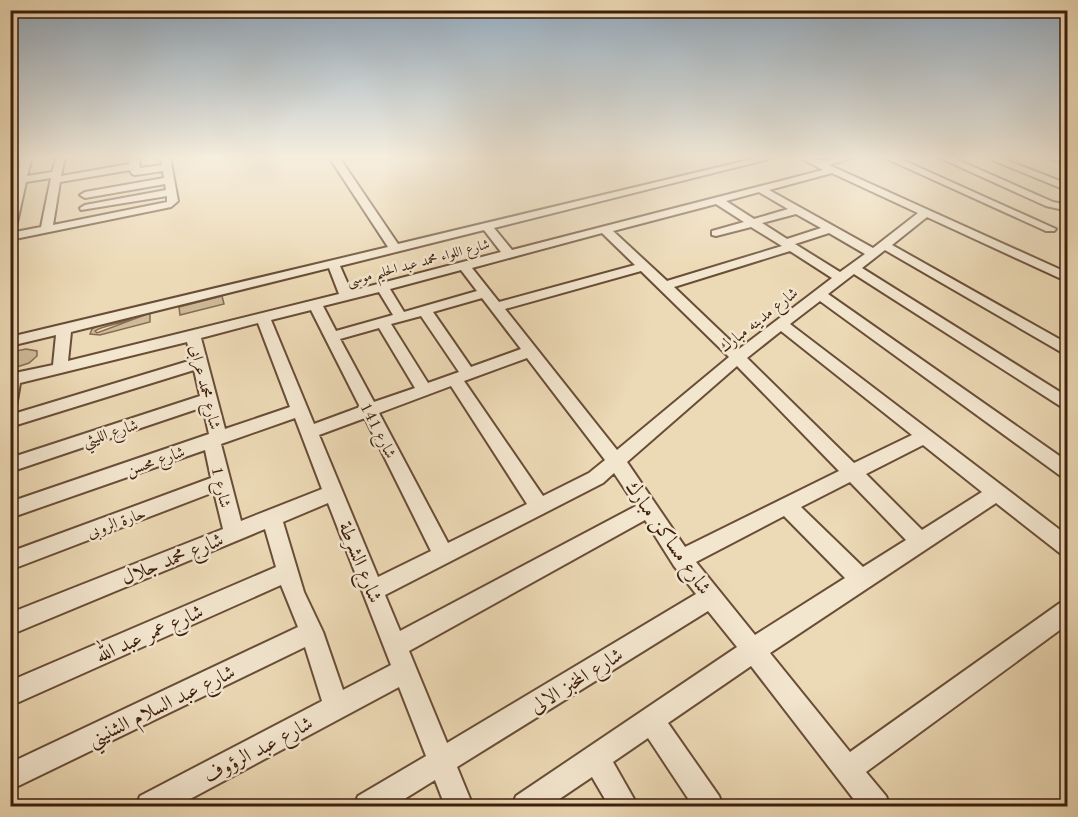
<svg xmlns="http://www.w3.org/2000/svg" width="1078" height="817" viewBox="0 0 1078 817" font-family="'Old Standard TT',Amiri,serif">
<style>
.green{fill:#ceb998;stroke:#866c52;stroke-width:1.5}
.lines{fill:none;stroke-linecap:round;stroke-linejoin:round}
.street-casing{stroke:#694d37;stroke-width:4}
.street{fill:#f3e6cf;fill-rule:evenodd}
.labels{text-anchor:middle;stroke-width:5;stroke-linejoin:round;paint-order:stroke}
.far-street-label{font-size:14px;fill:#3d1e0d;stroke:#f3e6cf}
.street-label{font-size:16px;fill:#3d1e0d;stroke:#f3e6cf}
.near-street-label{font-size:20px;fill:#3d1e0d;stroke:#f3e6cf}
</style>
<rect width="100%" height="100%" fill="#ecd9b5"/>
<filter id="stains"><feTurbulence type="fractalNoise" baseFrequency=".00333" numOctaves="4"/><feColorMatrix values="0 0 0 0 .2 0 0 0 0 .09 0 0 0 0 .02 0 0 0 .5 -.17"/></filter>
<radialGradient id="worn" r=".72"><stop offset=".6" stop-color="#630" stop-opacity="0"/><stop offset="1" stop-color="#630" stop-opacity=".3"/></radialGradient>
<!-- green -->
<path class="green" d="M222,296L224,304L180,315L179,307Z
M150,313V322L100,335L90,334L92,329L97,326L132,318C121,324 101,326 95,331L97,333Z
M26,349L37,351V356L29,363L11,369V352Z"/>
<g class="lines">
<!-- street casing -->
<g class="street-casing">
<path id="street" d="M10,157H17L15,164L10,167Z
M22,157H32L27,176L52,172L57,157H67L64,161L61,176L130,164L129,160L134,157L139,160L140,168L162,165L160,157H170L178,201L171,207L10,240V233L41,227L51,178L26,182L16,227L10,230V203ZM130,170L132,174L135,175L163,171L164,178L85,192L80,195L85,198L165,184L166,190L85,205L80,208L81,210L167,196V202L53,225L60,182Z
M329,157H339L398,244L761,157H777L494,228L512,250L823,170L799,157C808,157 816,161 823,160C833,159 842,157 853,157L829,165L1068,273V282L927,217L892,245L1068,344V356L885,250L862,268L1068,397V411L854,274L828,294L1068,462V479L1062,477L820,301L790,324L1068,536V557L1061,554L996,503L770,653L850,752L1060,603L1068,600V624L866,772L886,796L890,806H859L751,666L668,723L719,796L723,806H693L648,738L613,762L638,806H609L592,777L549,806H512L516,796L737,647L708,611L457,767L473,806H445L435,780L393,806H354L358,796L426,756L399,687L177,806H136L140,796L322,701L305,647L10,790V763L298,627L281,585L10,706V681L276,567L265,529L10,635V613L223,529L214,492L10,570V552L211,478L205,450L10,518V502L209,434L203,407L10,472V458L200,396L194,370L10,427V415L192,360L187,342L20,383L16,407L10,409V374L53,365L56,335L10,346V337L388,247ZM832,173L918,213L873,248L769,190ZM759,192L788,209L754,219L726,201ZM716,204L744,222L712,231V235L716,236L751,227L782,246L667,281L613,231ZM796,214L821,228L787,239L762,223ZM484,230L501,252L351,291L340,266ZM602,233L635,265L499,302L472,268ZM829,233L865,254L840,272L795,244ZM790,251L832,278L739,349L674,287ZM329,268L339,294L68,361L71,332ZM461,270L477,291L404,312L390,289ZM641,271L729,357L617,450L505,309ZM379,292L393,315L336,331L323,306ZM482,298L521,349L471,367L433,312ZM311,310L360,407L314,424L271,320ZM421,316L459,372L428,383L391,324ZM258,323L290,407L225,429L201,338ZM379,328L415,388L374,402L340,339ZM781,331L912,435L854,463L747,358ZM527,358L605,460L589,473L543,496L464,381ZM737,366L839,471L685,547L627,462ZM451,386L527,504L448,543L379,413ZM295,418L322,489L241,521L221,444ZM365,418L431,551L378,577L319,435ZM923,445L982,492L922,530L866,474ZM614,473L636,506L400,631L385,595L603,483ZM850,482L906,540L863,567L801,507ZM328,503L391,665L343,690L323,632L304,592L283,522ZM784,516L845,578L755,635L696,562ZM645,520L674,566L696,594L447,743L409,651Z
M883,157H896L1056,229L1054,231H1046Z
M938,157H951L1053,202L1068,205V211L1046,206Z
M985,157H998L1068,184V191Z
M1050,157L1068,158V164L1052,159Z"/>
</g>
<!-- street -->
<use href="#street" class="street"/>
</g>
<!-- sky -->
<linearGradient id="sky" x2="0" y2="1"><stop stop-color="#91a9bd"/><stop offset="0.58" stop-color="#f6eede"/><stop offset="1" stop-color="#f6eede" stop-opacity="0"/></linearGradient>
<rect width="1078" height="271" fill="url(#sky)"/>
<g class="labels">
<!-- far-street labels -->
<g class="far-street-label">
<text transform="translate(418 262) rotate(-15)" y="5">شارع اللواء محمد عبد الحليم موسى</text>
</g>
<!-- street labels -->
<g class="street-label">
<text transform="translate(758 319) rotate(-38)" y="6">شارع مدينه مبارك</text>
<text transform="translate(206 387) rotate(76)" y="6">شارع محمد عرابى</text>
<text transform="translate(379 430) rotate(63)" y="6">شارع 141</text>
<text transform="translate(110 432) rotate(-18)" y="6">شارع الليثي</text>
<text transform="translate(155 460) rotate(-19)" y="6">شارع محسن</text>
<text transform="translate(222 487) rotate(77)" y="6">شارع 1</text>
<text transform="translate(116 522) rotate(-20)" y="6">حارة الروبى</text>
</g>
<!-- near-street labels -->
<g class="near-street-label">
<text transform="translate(669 537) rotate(55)" y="7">شارع مساكن مبارك</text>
<text transform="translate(172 558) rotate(-22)" y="7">شارع محمد جلال</text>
<text transform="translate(361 562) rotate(68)" y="7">شارع الشرطة</text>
<text transform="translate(149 633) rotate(-24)" y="7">شارع عمر عبد الله</text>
<text transform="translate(576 680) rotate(-32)" y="7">شارع المخبز الالى</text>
<text transform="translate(161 705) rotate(-26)" y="7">شارع عبد السلام الشنيني</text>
<text transform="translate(258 749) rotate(-28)" y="7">شارع عبد الرؤوف</text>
</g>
</g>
<!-- margin -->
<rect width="1078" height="817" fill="none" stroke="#ecd9b5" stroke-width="36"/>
<rect x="12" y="12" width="1054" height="793" fill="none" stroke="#3d1e0d" stroke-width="3"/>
<rect x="18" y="18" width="1042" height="781" fill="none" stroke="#3d1e0d" stroke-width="1.5"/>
<rect width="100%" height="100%" filter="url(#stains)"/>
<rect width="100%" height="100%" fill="url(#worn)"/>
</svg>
